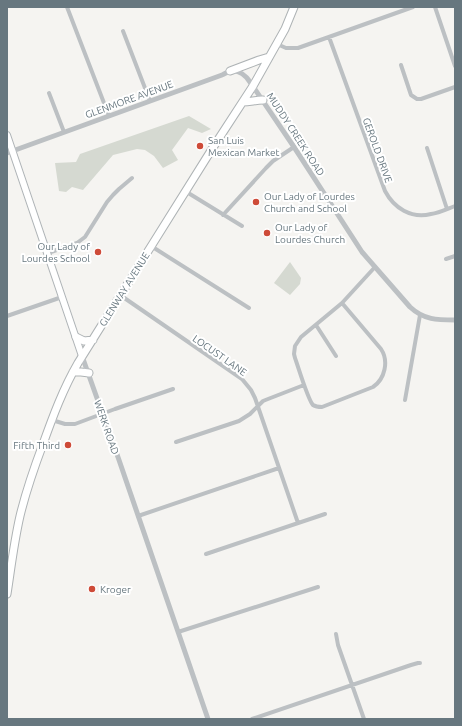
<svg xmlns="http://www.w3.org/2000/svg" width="462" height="726" viewBox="0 0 462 726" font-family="Ubuntu,sans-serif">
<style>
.green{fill:#d5d9d1}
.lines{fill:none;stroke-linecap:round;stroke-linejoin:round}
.secondary-casing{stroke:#afb4b7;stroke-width:8}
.primary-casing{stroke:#aeb3b5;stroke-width:9}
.minor{stroke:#bcc0c3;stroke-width:4}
.tertiary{stroke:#bcc0c3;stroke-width:5}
.secondary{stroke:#fff;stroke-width:6}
.primary{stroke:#fff;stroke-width:7}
.poi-dot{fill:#ce4b38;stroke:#fff;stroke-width:1.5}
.labels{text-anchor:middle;stroke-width:4;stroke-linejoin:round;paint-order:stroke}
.street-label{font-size:10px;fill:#67777f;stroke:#fff}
.poi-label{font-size:10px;fill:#67777f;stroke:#fff;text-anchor:start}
</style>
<rect width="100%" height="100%" fill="#f5f4f1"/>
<!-- green -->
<path class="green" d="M189,116L211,129L202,133L188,128L172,150L178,160L163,168L154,156L145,150L137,149L113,155L83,190L72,187L66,192L59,191L55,163L76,162L80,154Z
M290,262L301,278L300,284L290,295L274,283Z"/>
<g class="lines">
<!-- secondary casing -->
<g class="secondary-casing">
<path id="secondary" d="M7,135L82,356"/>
</g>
<!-- primary casing -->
<g class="primary-casing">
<path id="primary" d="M230,71L259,60L269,57
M243,102C250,102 256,100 263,100
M76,337L84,341L93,340
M73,372H81L89,373
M7,594C11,568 14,542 20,516C26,491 34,468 43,444C53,416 63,389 78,363L212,149L253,86L285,29L294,7"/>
</g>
<!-- minor -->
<path class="minor" d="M67,7L109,116
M435,7L455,66
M123,31L150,101
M329,37L385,191C394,208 411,219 431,214C439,213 447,209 455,206
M277,44L286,48H298L413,7
M401,65L411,95L417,99H421L455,87
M49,93L64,132
M427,148L447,209
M185,191L242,226
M223,215L266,168L273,161L294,147
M151,246L249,308
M48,253L77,243L85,237L107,202L113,195L119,189L132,178
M446,259L455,256
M120,295L242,379L251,390L255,398L298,523
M342,303L381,349C389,361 385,379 373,387L322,407C319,407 316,407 313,405C308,400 298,366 295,358L294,354L295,346L301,337L342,303L375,267
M7,316L62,297
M316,325L336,356
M405,400L420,315
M52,420L65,424H75L115,409L173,389
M176,442L239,421L250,414L263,401L268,399L304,385
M138,516L279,468
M206,554L325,514
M178,632L318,587
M336,634L338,645L364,719
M252,719L411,665L418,663H420"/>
<!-- tertiary -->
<path class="tertiary" d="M7,153L222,75C225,74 228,71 231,71C239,70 246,76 250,82L294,147L362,252L410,307C424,320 437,320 455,320
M82,356L119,460L208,719"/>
<!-- secondary -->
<use href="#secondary" class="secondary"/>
<!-- primary -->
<use href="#primary" class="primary"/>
</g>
<!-- markers -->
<g class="poi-dot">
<circle cx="200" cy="146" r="4"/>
<circle cx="256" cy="202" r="4"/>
<circle cx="267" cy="233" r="4"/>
<circle cx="98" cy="252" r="4"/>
<circle cx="68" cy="445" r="4"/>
<circle cx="92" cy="589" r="4"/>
</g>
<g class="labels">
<!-- street labels -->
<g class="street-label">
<text transform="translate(129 99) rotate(-20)" y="4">GLENMORE AVENUE</text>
<text transform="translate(296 134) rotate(57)" y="4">MUDDY CREEK ROAD</text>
<text transform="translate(378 150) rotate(70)" y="4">GEROLD DRIVE</text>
<text transform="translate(124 289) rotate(-58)" y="4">GLENWAY AVENUE</text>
<text transform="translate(220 355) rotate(35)" y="4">LOCUST LANE</text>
<text transform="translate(107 427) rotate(71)" y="4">WERK ROAD</text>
</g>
<!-- poi labels -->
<g class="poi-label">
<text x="208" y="144">San Luis<tspan x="208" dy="12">Mexican Market</tspan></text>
<text x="264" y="200">Our Lady of Lourdes<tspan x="264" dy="12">Church and School</tspan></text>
<text x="275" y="231">Our Lady of<tspan x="275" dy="12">Lourdes Church</tspan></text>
<text x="90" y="250" text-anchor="end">Our Lady of<tspan x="90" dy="12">Lourdes School</tspan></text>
<text x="60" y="449" text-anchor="end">Fifth Third</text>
<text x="100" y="593">Kroger</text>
</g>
</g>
<!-- border -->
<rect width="462" height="726" fill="none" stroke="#67777f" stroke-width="16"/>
</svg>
